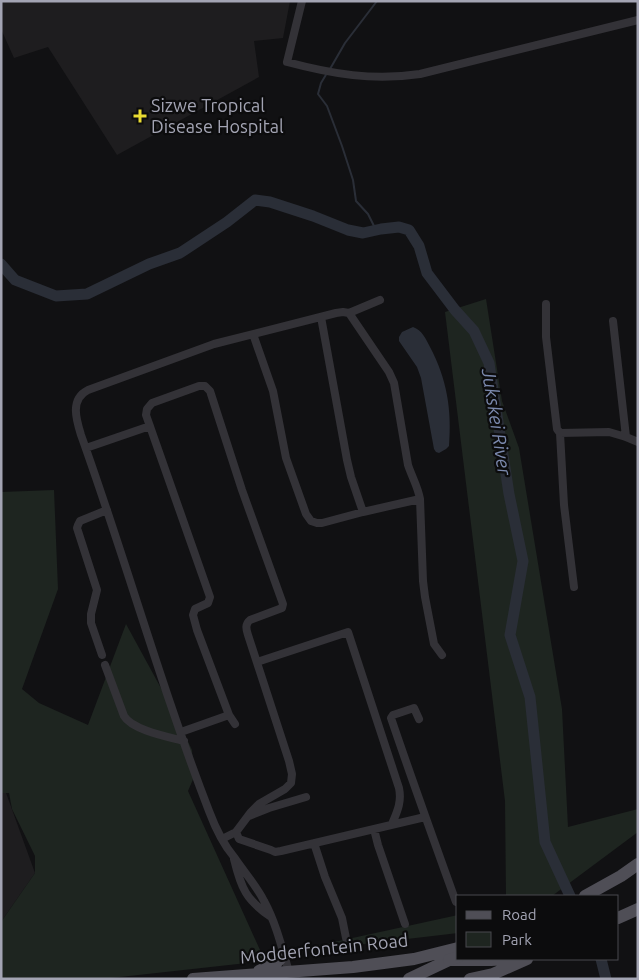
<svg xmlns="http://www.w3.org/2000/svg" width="639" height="980" viewBox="0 0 639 980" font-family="Ubuntu,sans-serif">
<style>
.built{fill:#1e1d1f}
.green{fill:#1e2520}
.water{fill:#2a2e37}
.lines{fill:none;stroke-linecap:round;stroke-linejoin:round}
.stream{stroke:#2a2e37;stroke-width:2}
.river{stroke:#2a2e37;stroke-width:11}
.street{stroke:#333237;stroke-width:8}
.primary{stroke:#4f4e56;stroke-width:12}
.primary-bridge{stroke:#4f4e56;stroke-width:12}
.poi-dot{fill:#e9db32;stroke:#0c0c0d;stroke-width:2}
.labels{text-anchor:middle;stroke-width:4.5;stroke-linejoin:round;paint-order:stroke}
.poi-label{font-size:18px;fill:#a3a4b3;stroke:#0c0c0d;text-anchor:start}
.street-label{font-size:18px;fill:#a3a4b3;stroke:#0c0c0d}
.water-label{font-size:19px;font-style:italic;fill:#7b89ad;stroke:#0c0c0d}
</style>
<rect width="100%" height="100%" fill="#111113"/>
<!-- built -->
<path class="built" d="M1,1H290L283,38L254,41L259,77L117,155L48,47L14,58L1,29Z
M1,779L35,873L1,922Z"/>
<!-- green -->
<path class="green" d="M486,299L502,401L519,448L562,709L568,827L638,809V832L552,896H506L505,801L445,312Z
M54,490L58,589L22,689L39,703L88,725L126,624L174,712L192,750L194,777L188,791L265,961L102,979H1V922L35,873V856L12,809L9,793H1V492Z
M458,915V933L279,954Z"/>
<!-- water -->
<path class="water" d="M413,327C422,330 426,339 430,347C447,379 452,410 449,446L446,449L439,453L436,452L434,449L421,378L417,367L399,341V337L402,332Z"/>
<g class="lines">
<!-- stream -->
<path class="stream" d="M330,69L345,43L377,1
M327,73L321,83L318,94L327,106L342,146L353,180L356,201L368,214L376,230"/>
<!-- river -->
<path class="river" d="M1,264L15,280L56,296L87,294L149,264L180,253L227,222L255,200L270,202L313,216L348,230L363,233L381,229L399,227L409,230L419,246L427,273L455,310L474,331L489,363L509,494L523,561L510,635L530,697L545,842L570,896
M601,959L606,979"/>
<!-- street -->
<path class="street" d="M302,1L287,62C332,74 373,81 420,74L638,20
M546,304V337L557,429L560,433L564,505L574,587
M349,313L389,372L394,383L408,465C412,477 418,487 420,499L423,581L425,597L434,644L442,655
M321,317L347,460L351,477L363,512
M613,321L626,437
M253,334L273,391L286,458L306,514L311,521L317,523H322L363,512L420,499
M560,433L609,432L626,437L638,442
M86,448L150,426
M102,655L91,623V614L97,590L77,528L78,525L80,521L107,510
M257,662L348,632L399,788C402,802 397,812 392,824
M105,665L124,716C132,730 169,737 184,741
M419,719L414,708L393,715L391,718C412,780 434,841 456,902
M181,732L229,715
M249,816L269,808L306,797
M374,829L378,845L405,924
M236,832L239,839L271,850L275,852L281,851L425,817
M222,839L236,832L251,812L259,804L285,789L291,783L292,774L289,761L248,635C246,629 245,624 250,620L282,608L283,604L242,490L210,391L205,386H199L152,403L147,409L146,415L210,597L208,603L195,609L193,615L197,630L229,715L235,724
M314,843L325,877L342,918L346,938
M234,859C241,888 246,900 271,917
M289,972C282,948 276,923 264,901C256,885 244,872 234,857C223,844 215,827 209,811C161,687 126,560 81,435C76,419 70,399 88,390L214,344L336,313L343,312L349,313L380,300"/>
<!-- primary -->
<path class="primary" d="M585,896L621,876L638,864
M618,918L638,909
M446,960H491L507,959
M259,971L276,963L284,955
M193,979L353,967L414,959L458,948
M409,979L449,960
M470,979L493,974L527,959"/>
<!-- primary-bridge -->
<path class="primary-bridge" d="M449,960L458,957"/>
</g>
<!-- markers -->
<path class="poi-dot" d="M137.5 108.5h5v5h5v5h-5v5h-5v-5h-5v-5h5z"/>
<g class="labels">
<!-- poi labels -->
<g class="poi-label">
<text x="151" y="112">Sizwe Tropical<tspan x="151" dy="21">Disease Hospital</tspan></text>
</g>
<!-- street labels -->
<g class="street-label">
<text transform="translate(324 949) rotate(-6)" y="6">Modderfontein Road</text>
</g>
<!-- water labels -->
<g class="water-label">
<text transform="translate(497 422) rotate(81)" y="7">Jukskei River</text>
</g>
</g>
<!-- border -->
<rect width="639" height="980" fill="none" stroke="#a3a4b3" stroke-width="5"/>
<!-- legend -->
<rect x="456" y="895" width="162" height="65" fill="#0c0c0d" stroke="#48494f"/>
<rect x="466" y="911" width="25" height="8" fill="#4f4e56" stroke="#48494f"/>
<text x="502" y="920" font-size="15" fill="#a3a4b3">Road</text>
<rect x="466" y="932" width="25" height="15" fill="#1e2520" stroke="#48494f"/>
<text x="502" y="945" font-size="15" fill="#a3a4b3">Park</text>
</svg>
